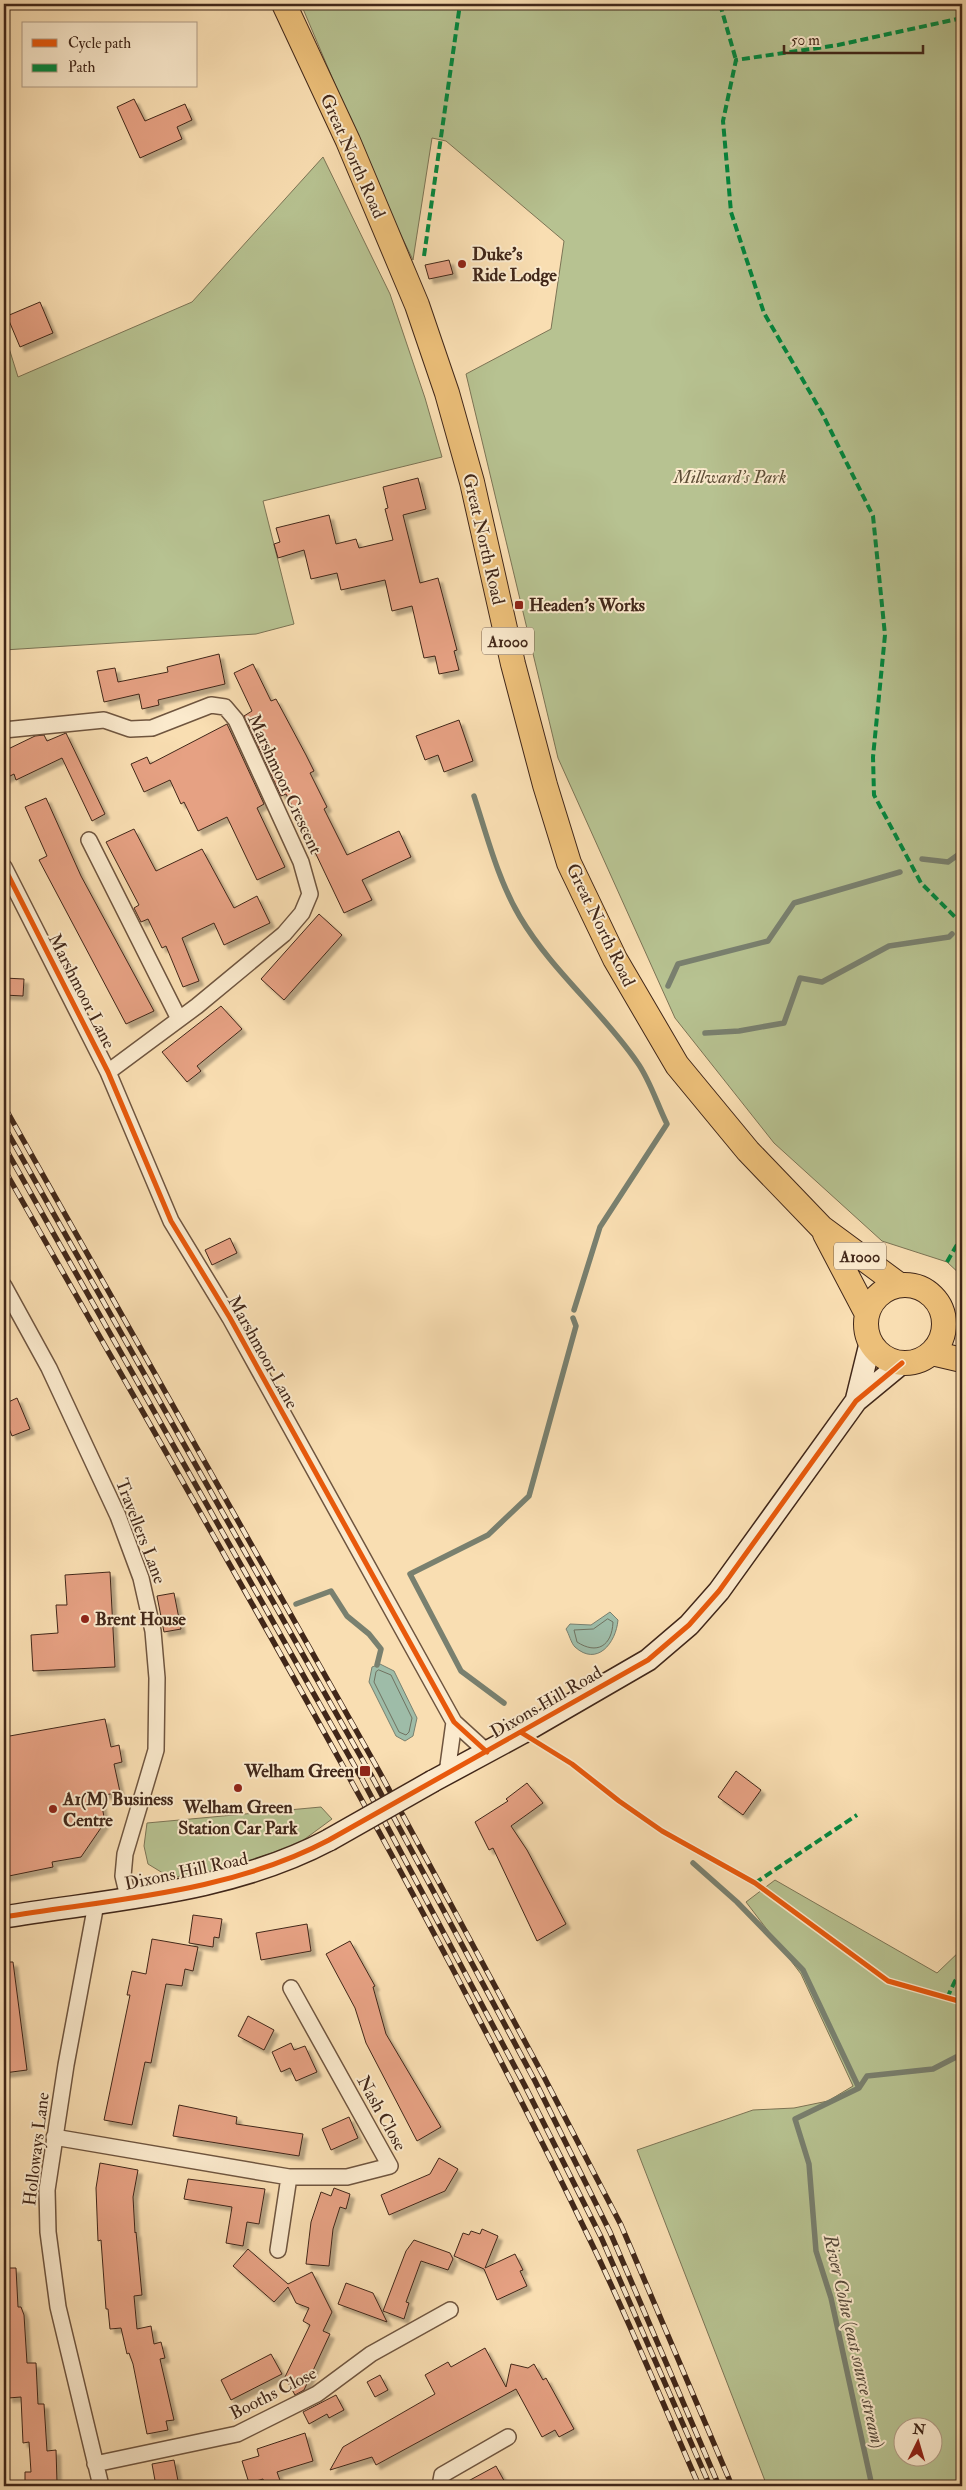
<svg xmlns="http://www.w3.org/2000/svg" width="966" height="2490" viewBox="0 0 966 2490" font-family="'IM FELL Double Pica',serif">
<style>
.green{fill:#b7c291;stroke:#7c7455;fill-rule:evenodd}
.water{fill:#9ebca8;stroke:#79806f}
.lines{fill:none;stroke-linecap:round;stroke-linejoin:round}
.shore{stroke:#707260;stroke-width:1}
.stream{stroke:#79806f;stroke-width:5.5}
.building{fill:#e6a183;stroke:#412719;filter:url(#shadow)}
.street-casing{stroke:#6f553f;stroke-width:18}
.secondary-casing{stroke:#412719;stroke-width:24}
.primary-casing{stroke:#412719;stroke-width:26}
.street{stroke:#fbeacd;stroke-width:15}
.secondary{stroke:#fbeacd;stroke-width:21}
.primary{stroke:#ecbf79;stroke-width:24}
.rail-casing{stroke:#412719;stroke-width:5.5}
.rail{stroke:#fbeacd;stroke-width:4;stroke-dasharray:11;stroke-linecap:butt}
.secondary-bridge-casing{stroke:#412719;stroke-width:24;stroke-linecap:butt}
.secondary-bridge{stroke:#fbeacd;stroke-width:21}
.quiet{stroke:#00873e;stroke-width:4;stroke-dasharray:8 4;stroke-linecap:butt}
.cycleway-casing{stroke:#fbeacd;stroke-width:8}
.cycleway{stroke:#e8590c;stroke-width:5}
.poi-dot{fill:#8f2418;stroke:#fbeacd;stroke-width:2}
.labels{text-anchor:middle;stroke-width:4;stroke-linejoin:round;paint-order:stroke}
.shield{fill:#fbeacd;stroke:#79624f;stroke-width:1}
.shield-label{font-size:16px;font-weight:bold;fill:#412719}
.street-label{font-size:18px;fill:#412719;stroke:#fbeacd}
.poi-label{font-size:18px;font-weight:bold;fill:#412719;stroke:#fbeacd;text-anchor:start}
.park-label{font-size:18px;font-style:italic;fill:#5e4e37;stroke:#fbeacd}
.water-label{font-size:19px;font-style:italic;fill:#584c3d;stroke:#fbeacd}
</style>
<defs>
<filter id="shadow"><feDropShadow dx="4.5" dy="4.5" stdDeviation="1" flood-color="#0004"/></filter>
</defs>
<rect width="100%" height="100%" fill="#f9deb2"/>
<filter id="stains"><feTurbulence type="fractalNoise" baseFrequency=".004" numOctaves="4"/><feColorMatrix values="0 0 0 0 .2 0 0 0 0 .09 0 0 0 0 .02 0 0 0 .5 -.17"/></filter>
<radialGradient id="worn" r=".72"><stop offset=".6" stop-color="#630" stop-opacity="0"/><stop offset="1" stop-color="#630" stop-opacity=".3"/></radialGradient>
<!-- green -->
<path class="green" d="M301,4H962V1276L947,1262L882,1241L774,1143L675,1018L558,758L466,374L551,329L564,241L446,141L432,138L413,260L384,200Z
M323,157L390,294L425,398L442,457L263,501L294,624L256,634L4,650V332L18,377L192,302Z
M321,1807L332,1819L298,1844L229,1868L171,1878L148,1864L144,1846L147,1823Z
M775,1880L937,1973L962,1949V2486H767L637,2150L753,2110L794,2108L828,2101L853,2086L801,1974L746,1902ZM904,2428H934V2458H904Z"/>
<!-- water -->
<path class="water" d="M610,1612L618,1620C616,1643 597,1667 575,1647C571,1643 569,1634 566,1629L570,1624L591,1625Z
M380,1664L394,1671L417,1718L413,1736L405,1741L396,1736L369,1682L372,1667Z"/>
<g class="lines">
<!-- shore -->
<path class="shore" d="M608,1619L613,1622C612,1646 597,1655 577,1642L574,1630L593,1629Z
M379,1670L391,1675L412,1718L409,1732L406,1735L399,1732L374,1682L376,1672Z"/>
<!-- stream -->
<path class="stream" d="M474,796C487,836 498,880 520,917C552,971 602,1011 637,1062C650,1080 657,1104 667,1124L600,1227L574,1310
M922,859L948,862L962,852
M668,986L678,964L768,941L794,903L900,872
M705,1033L739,1031L784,1023L800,978L822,982L889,946L949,937L952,934
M296,1604L331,1591L347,1616L369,1634L381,1649L377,1665
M504,1703L461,1671L410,1574L488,1535L529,1496L576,1326L573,1318
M693,1863L737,1902L803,1970L859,2088
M872,2486L831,2298L816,2251L809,2164L795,2119L859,2088L867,2076L933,2069L962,2054"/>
</g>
<!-- building -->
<path class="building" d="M134,99L145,121L185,104L192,120L177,127L182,139L140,158L117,107Z
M449,260L453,274L429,279L425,265Z
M40,302L53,333L20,347L7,316Z
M418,478L426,509L403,515L420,583L438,578L457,650L454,651L459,670L439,674L435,656L424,658L412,606L392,611L385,580L341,590L337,573L311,579L304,550L278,558L274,544L280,542L276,528L329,515L336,544L356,539L359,548L393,540L385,509L388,508L383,487Z
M219,654L225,684L158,700L159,705L142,709L139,694L104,702L97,671L115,668L118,682L168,672L167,667Z
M253,664L271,701L276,699L306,755L314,771L310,773L327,807L324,809L347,855L399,831L411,857L362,880L372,900L344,913L314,850L311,851L303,835L306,834L286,794L281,796L244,716L252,711L234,673Z
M459,720L473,761L444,772L438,755L425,760L416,736Z
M227,724L264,804L257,808L285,867L257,880L227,817L198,831L184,802L181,804L170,780L144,792L131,764L147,757L150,764Z
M66,733L105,814L92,821L62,758L16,780L14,774L4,779V751L35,736L44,735L47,741Z
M46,798L81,876L154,1011L126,1024L39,860L47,856L25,807Z
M134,829L156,871L202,849L234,908L257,896L270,923L224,945L214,923L182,938L199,981L183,987L166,946L162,948L148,919L141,922L134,908L139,905L106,842Z
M319,914L342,935L284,1000L261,979Z
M4,978L24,979L23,996L4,995Z
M221,1006L242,1029L197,1066L201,1071L187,1082L162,1052Z
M230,1238L237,1253L212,1265L205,1250Z
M17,1398L30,1429L12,1436L4,1416V1404Z
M110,1572L115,1667L33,1671L31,1635L58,1633L56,1605H67L65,1575Z
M174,1593L181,1629L164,1632L157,1596Z
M105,1719L111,1747L119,1745L122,1762L114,1764L120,1792L100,1796L105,1822L81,1857L52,1862L53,1867L4,1877V1737Z
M736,1771L761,1790L743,1815L718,1797Z
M527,1783L543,1803L511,1826L527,1850L566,1924L537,1941L493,1848L489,1850L475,1822L508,1801L506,1799Z
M193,1915L222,1919L219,1938L214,1937L213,1947L189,1943Z
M307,1924L311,1951L261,1960L256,1933Z
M152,1939L198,1947L193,1971L185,1969L182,1986L166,1984L151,2063L145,2062L132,2125L104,2120L130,1995H127L132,1971L146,1974Z
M350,1941L375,1986L373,1987L386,2034L441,2127L417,2141L366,2043L355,2008L326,1954Z
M4,1962H13L27,2070L4,2073Z
M248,2016L274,2030L264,2050L238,2036Z
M291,2043L294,2050L305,2046L317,2072L296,2081L290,2068L281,2072L272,2052Z
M179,2105L237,2117L236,2124L303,2134L299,2156L173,2136Z
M349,2117L358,2138L331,2150L322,2129Z
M439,2158L458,2169L445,2191L389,2215L381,2195L430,2174Z
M100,2163L138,2170L133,2197L135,2233L136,2232L142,2295L134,2296L137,2329L151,2326L154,2344L161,2342L165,2358L160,2359L174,2420L166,2421L168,2430L147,2434L133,2364L129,2353L127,2354L121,2328L110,2329L108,2309H106L101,2240L98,2241L96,2188Z
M188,2179L265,2189L259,2224L247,2222L243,2246L226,2243L232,2207L184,2199Z
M334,2188L350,2194L346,2209L340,2207L333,2229L329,2266L306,2264L311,2222L321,2192L331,2196Z
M482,2229L498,2236L485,2268L515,2254L523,2270L520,2271L527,2286L497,2300L484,2269L454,2256L463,2233L469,2235L471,2231L480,2234Z
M414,2240L450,2253L453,2259L448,2270L421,2261L406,2302L409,2303L404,2319L383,2311L406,2251Z
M248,2249L288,2284L312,2272L332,2312L323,2331L330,2334L304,2390L295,2395L285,2377L310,2325L303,2321L309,2308L296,2303L288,2287L274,2302L233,2266Z
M4,2268H16L18,2307H21L24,2315L27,2363H36L38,2404H44L47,2451L56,2450L57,2482L44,2483V2486H25V2472H31L29,2442L23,2443L21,2397L8,2398L7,2380H4Z
M346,2283L373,2293L387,2322L338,2304Z
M485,2348L506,2387L511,2364L528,2368L534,2364L543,2380L546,2378L574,2429L559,2437L555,2430L542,2437L516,2389L376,2465L372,2457L330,2470L343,2447L435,2394L425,2375L448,2362L451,2367Z
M271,2354L282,2374L231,2400L221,2380Z
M380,2375L388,2390L375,2397L367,2382Z
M336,2395L344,2410L329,2418L327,2414L309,2424L303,2412Z
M305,2433L313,2461L277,2472L282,2486H265L263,2479L249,2483L242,2461L259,2456L257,2449Z
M174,2460L179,2486H156L152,2464Z
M496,2466L507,2486H459Z"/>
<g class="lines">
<!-- street casing -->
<g class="street-casing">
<path id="street" d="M4,730L104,720L130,729L152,728L211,705L225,707L236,720L301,862L310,894L302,913L284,934L197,1006L108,1072
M89,840L179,1019
M4,867L108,1072L171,1221L230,1318L454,1722L487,1752
M4,1286L49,1368L118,1516L141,1578L153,1631L157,1678L156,1750L125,1854L123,1876L128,1897
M447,1773L454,1722
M96,1904L66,2065L47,2190L48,2232L58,2307L101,2486
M54,2137L289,2177H347L390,2166L291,1988
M278,2250L289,2177
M95,2464L237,2434L317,2394L371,2354L450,2310
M440,2486L442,2475L508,2437"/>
</g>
<!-- secondary casing -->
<g class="secondary-casing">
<path id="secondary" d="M856,1401L870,1344
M433,1781L522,1733L648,1660L689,1625L719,1591L856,1401L902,1363
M4,1917C113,1899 229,1893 329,1840"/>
</g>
<!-- primary casing -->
<g class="primary-casing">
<path id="primary" d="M284,4L348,141L417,305L447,393L472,482L513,664L545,785L569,863L615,959L677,1065L748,1151L822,1228L898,1284
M825,1234L866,1312
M866 1324a39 39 0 1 1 78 0a39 39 0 1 1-78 0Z
M932,1353L962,1360"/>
</g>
<!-- street -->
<use href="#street" class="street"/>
<!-- secondary -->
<use href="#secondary" class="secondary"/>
<!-- primary -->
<use href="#primary" class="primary"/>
<!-- rail casing -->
<g class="rail-casing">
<path id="rail" d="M4,1106L379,1771L544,2077L621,2225L732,2486
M4,1126L371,1775L535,2081L610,2232L719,2486
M4,1146L362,1779L525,2086L601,2237L710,2486
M4,1169C205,1523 413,1873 590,2240C629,2320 663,2404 699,2486"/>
</g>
<!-- rail -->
<use href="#rail" class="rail"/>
<!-- secondary-bridge casing -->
<g class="secondary-bridge-casing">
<path id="secondary-bridge" d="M329,1840L433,1781"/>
</g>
<!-- secondary-bridge -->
<use href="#secondary-bridge" class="secondary-bridge"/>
<!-- quiet -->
<path class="quiet" d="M720,4L736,60
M962,18L838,45L736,60L723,121L731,212L764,313L822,413L873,516L885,635L873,757L874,795L921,883L962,924
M424,256L460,4
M947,1262L962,1236
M755,1883L857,1815
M947,1998L955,1981L962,1973"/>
<!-- cycleway casing -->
<g class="cycleway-casing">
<path id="cycleway" d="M4,867L108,1072L171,1221L230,1318L454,1722L487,1752
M522,1733L572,1764L619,1801L662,1831L755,1883L888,1981L962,2002
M4,1917C113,1899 229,1893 329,1840L648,1660L689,1625L719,1591L856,1401L902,1363"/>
</g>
<!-- cycleway -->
<use href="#cycleway" class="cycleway"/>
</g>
<!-- markers -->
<g class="poi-dot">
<circle cx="462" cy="264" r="5"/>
<rect x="514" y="600" width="10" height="10" rx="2.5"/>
<circle cx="85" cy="1619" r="5"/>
<rect x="359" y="1765" width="12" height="12" rx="2.5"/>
<circle cx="238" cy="1788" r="5"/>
<circle cx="53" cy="1809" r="5"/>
</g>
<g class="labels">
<!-- shield labels -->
<g class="shield">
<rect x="482" y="627.5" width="52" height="27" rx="4"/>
<rect x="834" y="1242.5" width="52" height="27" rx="4"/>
</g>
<g class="shield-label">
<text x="508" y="647">A1000</text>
<text x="860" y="1262">A1000</text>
</g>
<!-- street labels -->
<g class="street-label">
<text transform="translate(353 156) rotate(66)" y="6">Great North Road</text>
<text transform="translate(484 539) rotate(77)" y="6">Great North Road</text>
<text transform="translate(285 784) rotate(65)" y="6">Marshmoor Crescent</text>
<text transform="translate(601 925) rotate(64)" y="6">Great North Road</text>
<text transform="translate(82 991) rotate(63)" y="6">Marshmoor Lane</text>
<text transform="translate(263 1352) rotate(61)" y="6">Marshmoor Lane</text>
<text transform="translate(141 1531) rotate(69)" y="6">Travellers Lane</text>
<text transform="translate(546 1702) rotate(-30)" y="6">Dixons Hill Road</text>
<text transform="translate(186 1871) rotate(-12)" y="6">Dixons Hill Road</text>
<text transform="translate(382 2113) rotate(61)" y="6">Nash Close</text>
<text transform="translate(36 2149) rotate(-83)" y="6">Holloways Lane</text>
<text transform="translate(273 2393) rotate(-27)" y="6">Booths Close</text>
</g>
<!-- poi labels -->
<g class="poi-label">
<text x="472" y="260">Duke's<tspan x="472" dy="21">Ride Lodge</tspan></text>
<text x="529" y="611">Headen's Works</text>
<text x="95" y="1625">Brent House</text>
<text x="354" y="1777" text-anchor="end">Welham Green</text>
<text x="63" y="1805">A1(M) Business<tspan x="63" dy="21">Centre</tspan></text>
<text x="238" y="1813" text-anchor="middle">Welham Green<tspan x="238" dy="21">Station Car Park</tspan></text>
</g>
<!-- park labels -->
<g class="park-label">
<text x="730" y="483">Millward's Park</text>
</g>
<!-- water labels -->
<g class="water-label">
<text transform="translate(855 2341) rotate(77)" y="7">River Colne (east source stream)</text>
</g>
</g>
<!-- margin -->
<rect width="966" height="2490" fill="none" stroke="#f9deb2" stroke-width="20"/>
<rect x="5" y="5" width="956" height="2480" fill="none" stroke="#412719" stroke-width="2.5"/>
<rect x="10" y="10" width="946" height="2470" fill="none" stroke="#412719"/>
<!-- legend -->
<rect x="22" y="22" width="175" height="65" fill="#fbeacd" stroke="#b19c85"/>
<rect x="32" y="39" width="25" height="8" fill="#e8590c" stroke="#b19c85"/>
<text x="68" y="48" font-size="15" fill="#412719">Cycle path</text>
<rect x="32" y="64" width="25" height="8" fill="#00873e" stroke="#b19c85"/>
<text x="68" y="72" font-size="15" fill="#412719">Path</text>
<!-- north arrow -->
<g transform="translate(918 2442) rotate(5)"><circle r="24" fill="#fbeacd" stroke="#b19c85"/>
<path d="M0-4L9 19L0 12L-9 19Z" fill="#8f2418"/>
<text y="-8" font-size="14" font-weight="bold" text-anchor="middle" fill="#412719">N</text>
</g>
<!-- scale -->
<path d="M784 45v8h139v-8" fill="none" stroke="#412719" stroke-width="2.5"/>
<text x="791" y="45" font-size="15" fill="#412719" stroke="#fbeacd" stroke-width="4" paint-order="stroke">50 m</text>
<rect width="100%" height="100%" filter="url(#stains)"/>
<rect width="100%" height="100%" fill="url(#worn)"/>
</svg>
